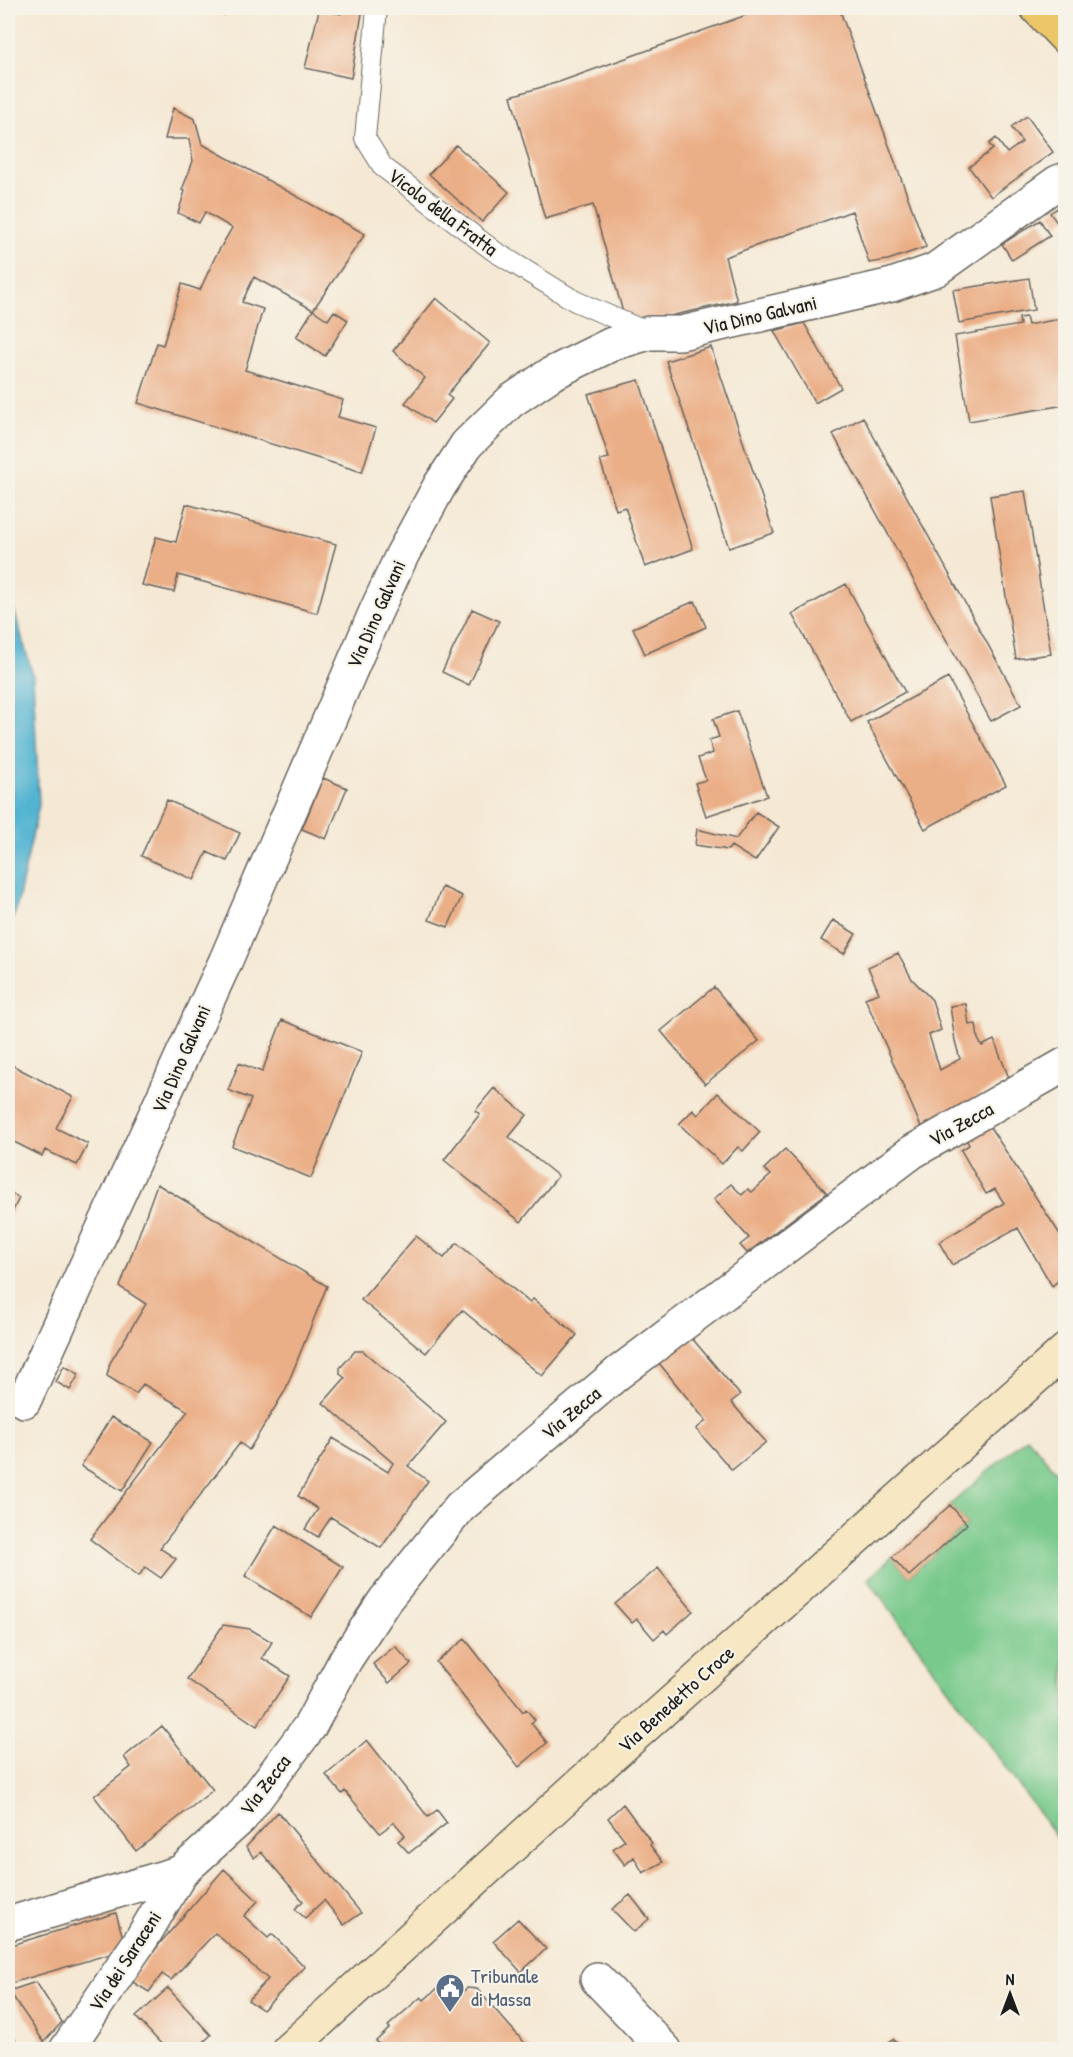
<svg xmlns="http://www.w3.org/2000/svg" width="1073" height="2057" viewBox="0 0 1073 2057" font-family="'Patrick Hand',sans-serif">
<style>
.green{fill:#78c98b;stroke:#4a7254;stroke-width:1.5}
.water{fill:#53b4d2;stroke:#386877;stroke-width:1.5}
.building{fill:#ebaf87}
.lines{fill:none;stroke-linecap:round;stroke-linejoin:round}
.lane-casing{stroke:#68645d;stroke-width:22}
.street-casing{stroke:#68645d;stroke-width:36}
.secondary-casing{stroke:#68645d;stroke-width:36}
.primary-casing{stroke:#68645d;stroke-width:36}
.lane{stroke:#fff;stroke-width:20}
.street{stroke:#fff;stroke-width:33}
.secondary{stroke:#f7e8c3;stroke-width:33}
.primary{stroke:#ecc669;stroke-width:33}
.labels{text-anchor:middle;stroke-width:4.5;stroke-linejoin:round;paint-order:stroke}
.street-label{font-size:20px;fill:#1c1c1c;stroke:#f7f3e8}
.service-label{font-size:20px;fill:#4e5e75;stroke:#f7f3e8;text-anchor:start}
</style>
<rect width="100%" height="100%" fill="#f7f3e8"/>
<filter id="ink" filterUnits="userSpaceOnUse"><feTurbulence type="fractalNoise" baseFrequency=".0167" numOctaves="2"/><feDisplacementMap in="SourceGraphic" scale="12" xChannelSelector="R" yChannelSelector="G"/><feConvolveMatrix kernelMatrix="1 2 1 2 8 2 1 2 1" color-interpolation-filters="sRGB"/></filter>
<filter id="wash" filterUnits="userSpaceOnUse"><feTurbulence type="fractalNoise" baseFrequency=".008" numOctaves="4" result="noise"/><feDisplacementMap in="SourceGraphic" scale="24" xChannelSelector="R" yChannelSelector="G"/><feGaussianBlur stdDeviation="1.35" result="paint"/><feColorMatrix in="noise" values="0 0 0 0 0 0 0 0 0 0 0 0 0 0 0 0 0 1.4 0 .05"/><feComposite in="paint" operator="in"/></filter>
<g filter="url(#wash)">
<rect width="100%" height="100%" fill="#f5e9d5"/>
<!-- green -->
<path class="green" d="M1027,1437L1065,1482V1849L868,1579L892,1557L909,1576L967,1524L950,1505Z"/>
<!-- water -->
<path class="water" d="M8,589L33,676L39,805L16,910L8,929Z"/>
<g id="blocks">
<!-- building -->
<path class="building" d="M208,8H227L224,15Z
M342,8H363L351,78L305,68L319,10L341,14Z
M766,8H839L926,247L888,260L869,263L852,211L725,257L737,301L661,318L635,319L624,316L593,205L545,219L511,96L559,82Z
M173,108L195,119L202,144L365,234L313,310L254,277L242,302L263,309L245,370L343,400L338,417L376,428L362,472L138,403L157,343L163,345L182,284L200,290L215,257L232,228L205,212L199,223L178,213L185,191L182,190L193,161L189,139H165Z
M1027,116L1053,152L991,197L969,167L993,149L989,144L996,138L1007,153L1022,142L1011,127Z
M456,145L509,192L482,222L429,174Z
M1065,203V219L1058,224L1050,213Z
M1040,220L1050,236L1012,260L1002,244Z
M1029,278L1034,310L959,323L953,290Z
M436,298L490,343L447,395L452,399L433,423L405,403L425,378L393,351Z
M313,310L328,320L334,311L348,320L325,356L296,337Z
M1026,317L1028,325L1065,318V405L969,421L955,336L1020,325L1019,318Z
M804,323L841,388L815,403L774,331Z
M711,347L774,533L729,548L666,361Z
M639,380L693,549L645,567L625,507L616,510L600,460L609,458L588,394Z
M863,417L1021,705L991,721L833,434Z
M1025,491L1051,654L1016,659L990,496Z
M186,504L336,544L317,613L178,575L174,592L142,585L156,537L176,542Z
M846,584L905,692L851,722L792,614Z
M695,601L706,627L645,654L633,628Z
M472,609L499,621L469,685L442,672Z
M948,678L1006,785L925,829L867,722Z
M737,711L767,796L706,816L695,783L706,780L698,758L713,753L709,740L719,737L713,719Z
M323,778L347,788L326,839L302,829Z
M167,800L240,833L227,861L207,852L194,880L141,856Z
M756,812L779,827L755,861L731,846L728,850L695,845L697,829L736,839Z
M442,887L462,896L448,927L429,920Z
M833,920L856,934L844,954L821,940Z
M898,953L912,979L932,1000L941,1030L929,1035L940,1070L960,1059L955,1041L950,1006L966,1004L969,1025L976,1024L978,1039L982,1046L994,1040L1009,1078L922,1129L865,998L879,993L868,967Z
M714,987L759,1041L705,1084L661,1031Z
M282,1020L362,1052L311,1178L232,1146L251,1099L228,1090L239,1063L262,1072Z
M8,1063L73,1097L56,1128L88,1144L77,1165L45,1150L42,1156L8,1139Z
M494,1088L527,1115L509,1137L558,1176L521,1222L444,1160L480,1114L475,1111Z
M718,1093L760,1132L743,1151L738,1147L722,1164L679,1124L693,1110L698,1115Z
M981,1125L990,1127L1065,1242V1275L1052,1286L1018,1228L952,1265L939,1242L1004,1203L995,1189L986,1194L961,1150L969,1145L964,1135Z
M785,1149L827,1193L747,1253L740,1245L749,1238L714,1199L731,1184L742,1195L748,1189L752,1192L771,1175L764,1169Z
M157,1184L327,1286L285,1391L249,1450L240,1443L160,1548L176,1559L161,1578L145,1567L139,1576L90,1539L188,1411L143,1384L136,1394L107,1376L110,1363L146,1304L120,1287Z
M8,1192L19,1198L8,1221Z
M416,1236L444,1258L457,1243L529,1302L533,1299L577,1335L542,1376L462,1310L426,1353L361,1300Z
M690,1336L740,1395L731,1402L766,1442L732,1470L696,1429L706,1421L659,1363Z
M355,1351H363L446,1422L408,1466L428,1481L381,1548L331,1517L318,1537L305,1529L318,1509L298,1496L333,1438L388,1472L393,1463L323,1403L345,1378L340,1374V1368Z
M64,1366L79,1374L70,1390L56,1382Z
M111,1417L153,1442L122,1491L81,1466Z
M950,1505L967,1524L909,1576L892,1557Z
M276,1525L343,1567L311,1617L245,1576Z
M658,1568L693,1611L667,1634L664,1630L654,1639L637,1619L632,1623L615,1604Z
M223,1625L250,1629L272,1642L262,1658L290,1676L257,1726L187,1679Z
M465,1639L523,1712L526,1709L535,1720L531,1723L547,1743L519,1767L436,1662Z
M395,1646L411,1664L389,1683L373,1664Z
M162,1726L213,1790L136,1851L94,1796L131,1767L124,1757Z
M367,1740L428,1817L437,1810L447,1823L409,1853L398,1841L405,1835L394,1822L380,1833L345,1791L342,1794L326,1775Z
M623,1804L652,1843L650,1845L663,1862L643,1873L634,1857L625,1865L613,1849L625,1840L608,1818Z
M278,1812L361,1913L344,1925L324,1900L305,1918L295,1909L303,1901L261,1852L254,1858L246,1847Z
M224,1869L258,1901L244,1916L268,1938L272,1934L305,1967L263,2010L248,2000L268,1979L215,1933L171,1980L162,1974L149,1992L131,1981L161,1942Z
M630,1895L649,1919L634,1932L612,1909Z
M116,1913L123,1938L117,1952L8,1984V1946Z
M518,1919L546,1949L521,1972L493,1941Z
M36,1982L62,2022L44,2042L9,1991Z
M439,1987L451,2002L467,1988L477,1989L530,2049H383L376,2041L390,2028L388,2026L421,1997L424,2000Z
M168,1988L211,2035L196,2049H166L136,2017Z
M8,2024L16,2041L8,2046Z
M893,2039L902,2049H879Z"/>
</g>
</g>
<g filter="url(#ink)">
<use href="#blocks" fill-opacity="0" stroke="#68645d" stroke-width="1.5"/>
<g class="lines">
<!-- lane casing -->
<g class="lane-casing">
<path id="lane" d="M377,8L365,138L383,167L494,251L575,301L649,333"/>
</g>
<!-- street casing -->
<g class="street-casing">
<path id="street" d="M24,1401L226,960L376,611L402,555L440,485L467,444L511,401L551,374L612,344L649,333H681L892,285L935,270L1058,182L1066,179
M8,1924L181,1872
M597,1979L665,2050
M66,2050L142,1938L181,1872L241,1818L310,1726L346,1659L385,1600L460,1507L618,1373L912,1152L1066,1064"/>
</g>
<!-- secondary casing -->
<g class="secondary-casing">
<path id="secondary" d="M288,2050L578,1786L1066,1350"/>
</g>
<!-- primary casing -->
<g class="primary-casing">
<path id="primary" d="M1037,8L1066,38"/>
</g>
<!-- lane -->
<use href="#lane" class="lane"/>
<!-- street -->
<use href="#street" class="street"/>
<!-- secondary -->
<use href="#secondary" class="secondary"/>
<!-- primary -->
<use href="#primary" class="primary"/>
</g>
</g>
<!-- icons -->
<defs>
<g id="civic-pin" transform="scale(1.5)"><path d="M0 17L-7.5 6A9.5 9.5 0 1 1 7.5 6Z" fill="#5c6f8a" stroke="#f7f3e8"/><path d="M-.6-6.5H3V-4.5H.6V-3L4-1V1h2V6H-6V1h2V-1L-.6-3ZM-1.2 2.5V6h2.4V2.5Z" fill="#fff"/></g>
</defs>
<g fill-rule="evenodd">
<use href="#civic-pin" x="450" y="1988"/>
</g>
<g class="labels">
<!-- street labels -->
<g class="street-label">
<text transform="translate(443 212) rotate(37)" y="7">Vicolo della Fratta</text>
<text transform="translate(760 315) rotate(-13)" y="7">Via Dino Galvani</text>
<text transform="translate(376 614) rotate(-66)" y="7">Via Dino Galvani</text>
<text transform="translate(181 1059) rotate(-66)" y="7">Via Dino Galvani</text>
<text transform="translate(961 1124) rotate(-29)" y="7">Via Zecca</text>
<text transform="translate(571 1413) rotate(-40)" y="7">Via Zecca</text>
<text transform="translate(676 1699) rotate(-42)" y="7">Via Benedetto Croce</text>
<text transform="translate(265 1785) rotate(-53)" y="7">Via Zecca</text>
<text transform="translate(125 1961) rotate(-57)" y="7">Via dei Saraceni</text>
</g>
<!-- service labels -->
<g class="service-label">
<text x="471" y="1983">Tribunale<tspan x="471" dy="23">di Massa</tspan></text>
</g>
</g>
<!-- margin -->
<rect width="1073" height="2057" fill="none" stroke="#f7f3e8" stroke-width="30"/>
<!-- north arrow -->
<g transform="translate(1010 1994)" stroke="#f7f3e8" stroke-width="4.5" paint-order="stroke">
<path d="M0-4.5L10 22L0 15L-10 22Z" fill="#1c1c1c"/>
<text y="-9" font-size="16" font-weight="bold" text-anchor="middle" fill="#1c1c1c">N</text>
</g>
</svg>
